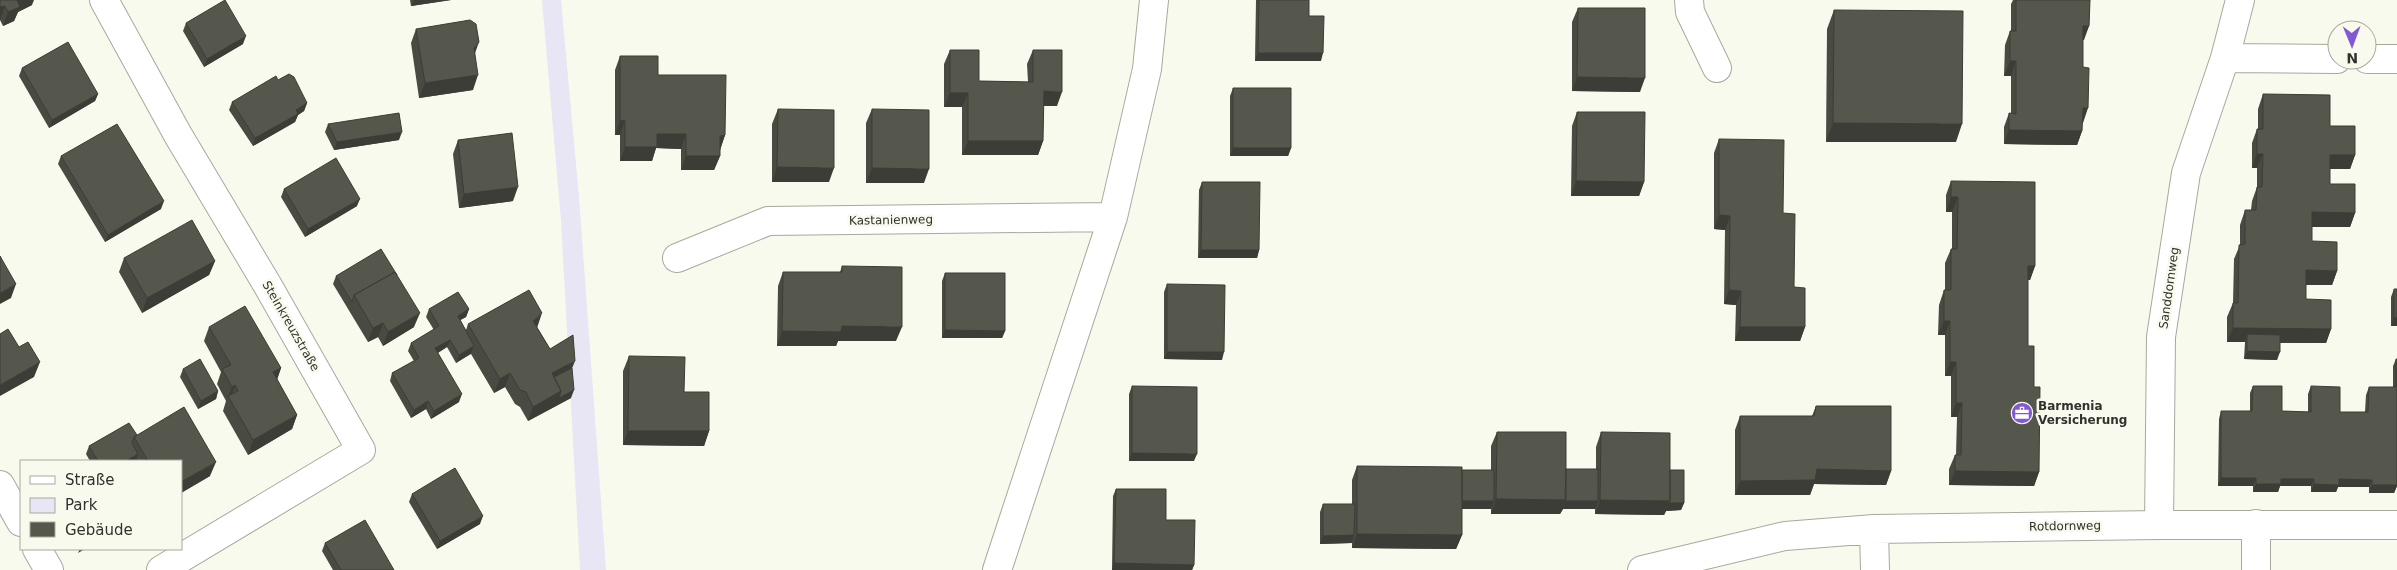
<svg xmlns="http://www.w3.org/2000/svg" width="2397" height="570" viewBox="0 0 2397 570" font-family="'DejaVu Sans',sans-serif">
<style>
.green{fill:#e8e5f5}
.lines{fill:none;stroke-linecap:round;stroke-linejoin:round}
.minor-casing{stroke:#a7a99e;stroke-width:30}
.minor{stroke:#fff;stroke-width:28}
.wall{fill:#494b42}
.shaded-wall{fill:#3c3d36}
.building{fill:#55574d;stroke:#3c3d36}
.labels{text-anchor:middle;stroke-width:5;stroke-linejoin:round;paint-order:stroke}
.street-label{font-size:12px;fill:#31322d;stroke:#f8faee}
.poi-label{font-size:12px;font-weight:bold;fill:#31322d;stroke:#f8faee;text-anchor:start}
</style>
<rect width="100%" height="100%" fill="#f8faee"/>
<!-- green -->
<path class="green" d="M542,0H561L579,197L606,570H580L561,220Z"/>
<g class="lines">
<!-- minor casing -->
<g class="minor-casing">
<path id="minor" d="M104,0L178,135L268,286L361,450L161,570
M1689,0L1690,12L1717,68
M2225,58L2337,59
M2367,59H2397
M677,258L768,221L1113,217
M0,485L21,522
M2159,525L2161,337L2186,173L2225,58L2240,0
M1874,529L1875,570
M37,549L49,570
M997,570L1113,217L1147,69L1154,0
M1642,570L1785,536L1874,529L2159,525H2397
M2256,570V524"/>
</g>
<!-- minor -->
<use href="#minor" class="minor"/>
</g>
<!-- wall -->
<path class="wall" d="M0,0L32,5L18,12L14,21L3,26L0,20Z
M410,0H451L411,6Z
M1256,0H1309V16L1321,61H1255Z
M2013,0H2090L2089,26L2083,40V123H2082V131L2077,145L2004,144V127L2009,113H2011V76H2004L2005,45L2010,31H2011V4Z
M1578,8L1640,92L1572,91V22Z
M1834,10L1956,142H1826L1827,29Z
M186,23L243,44L204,67L183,31Z
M416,29L475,54L473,90L419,98L411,43Z
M950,50L979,81L1028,82L1027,64L1033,50L1057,106H1043V141L1038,155H962V107H944V64Z
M620,56L658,75L725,135L720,150V156L714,170H681V149L656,148L652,161H620V135H615V70Z
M22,68L98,94L95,101L49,128L19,76Z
M278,80L307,103L304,111L298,115L295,122L253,146L229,110L232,102Z
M1233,88L1291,148L1288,156H1230V96Z
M2263,94L2330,126L2355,155L2350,169H2330V184L2355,213L2350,227H2312V241L2337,271L2332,285H2306V299L2331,329L2326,343H2280L2277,360L2244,359L2245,342H2227V317L2233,303L2234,259L2240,245V225L2245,210H2251L2252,201L2257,187V168H2252V143L2257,129H2258V109Z
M778,109L829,182H772V124Z
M872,109L924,183H866V123Z
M1577,112L1644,182L1639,196H1571L1572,126Z
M328,124L399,140L334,150L325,132Z
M1719,139L1783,213L1794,287L1805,327L1800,341H1735L1736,305L1724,304L1725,230L1714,229V153Z
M458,140L513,201L459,208L453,154Z
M61,156L161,209L105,242L58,164Z
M1951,181L2035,266L2030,280H2028V346L2034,387L2039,472L2034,486L1949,485V469L1955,455H1956L1957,417H1951V376H1945V335H1938L1939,305L1944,290H1945V263L1951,249H1952V212H1946V195Z
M1202,182L1259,250L1257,258H1198L1199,190Z
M284,189L357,206L305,237L281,197Z
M124,258L215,261L209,275L142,313L119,272Z
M842,266L896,341H838L836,346H777L778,286L783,272H840Z
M945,273L1005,331L1002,338H942V281Z
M336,276L414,327L383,346L378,337L368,342L333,284Z
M1167,284L1222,360L1164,359V292Z
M2394,289L2397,326H2391V297Z
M429,309H469L466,317L460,320L466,330L468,324L537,327L550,349L572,368L571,398L528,421L520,407L515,404L505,387L494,393L471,354L456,363L447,347L438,353L459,402L431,419L426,409L411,418L390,381L392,373L414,361L408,351L411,343L434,330L426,317Z
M209,327L281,368L277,379L297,415L292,429L248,455L223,411L226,401L217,384L221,372L204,341Z
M629,356L684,392L709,431L704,446L623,445V371Z
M2396,359H2397V486L2394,493H2369V487H2338L2336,492H2311V486H2280L2278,492H2253V486H2218L2219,419L2221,411H2250V393L2253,386L2282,411L2308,412V394L2311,386L2340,412H2365L2366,395L2369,387H2393V366Z
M183,369L218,391L216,399L198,409L180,377Z
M1132,386L1194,461H1129V394Z
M1816,406L1891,471L1886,485L1814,484L1810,495H1735V430L1740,416H1812Z
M1497,432L1566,469H1596V447L1601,432L1670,470L1684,503L1681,510L1666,511L1664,515L1595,514V508L1563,509L1560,514H1491V509H1462V535L1456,549L1352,548V543L1320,544V512L1323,504H1352V480L1357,466L1462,470H1491V446Z
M137,435L210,476L181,493V461H90L86,454L89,446Z
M1116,489L1166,520L1194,565L1192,570H1112L1113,496Z
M412,494L480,524L437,549L409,502Z
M325,543L394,570H333L322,551Z"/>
<!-- shaded-wall -->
<path class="shaded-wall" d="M17,0H34L32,5L18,12L14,21L3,26L8,12Z
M414,0H451L411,6Z
M5,6L0,20V7Z
M2083,26H2089L2084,40H2078Z
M246,36L243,44L204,67L207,59Z
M479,42L474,56V48Z
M1258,53H1323L1321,61H1255Z
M2010,61H2016L2011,76H2004Z
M478,75L473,90L419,98L425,83Z
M1577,77L1645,78L1640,92L1572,91Z
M1044,91L1062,92L1057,106H1038Z
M950,93H968L962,107H944Z
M98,94L95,101L49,128L52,120Z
M307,103L304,111L298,115L295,122L253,146L255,138Z
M2083,108H2088L2083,123L2078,122Z
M625,120L620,135H615L620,121Z
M1833,123L1962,124L1956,142H1826Z
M2009,130L2082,131L2077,145L2004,144Z
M402,132L399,140L334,150L337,142Z
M657,134H686L681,149L656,148L652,161H620L625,147Z
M725,135L720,150H714L720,136Z
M968,141H1043L1038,155H962Z
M1233,148H1291L1288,156H1230Z
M2257,154H2263L2257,168H2252Z
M2330,155H2355L2350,169H2325Z
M686,156H720L714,170H681Z
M777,167L834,168L829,182H772Z
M872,168L929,169L924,183H866Z
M1576,181L1644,182L1639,196H1571Z
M518,187L513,201L459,208L464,194Z
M1951,197H1958L1952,212H1946Z
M360,199L357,206L305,237L308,229Z
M164,201L161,209L105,242L108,235Z
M2312,212L2355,213L2350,227H2307Z
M1719,215L1730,216L1725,230L1714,229Z
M1201,250H1259L1257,258H1198Z
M215,261L209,275L142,313L147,298Z
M2028,266H2035L2030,280H2023Z
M2306,270L2337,271L2332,285H2301Z
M16,284L11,298L0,304V293Z
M1729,290L1741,291L1736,305L1724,304Z
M469,309L466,317L455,323L458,316Z
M420,313L414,327L383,346L388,332Z
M542,313L537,328L533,321Z
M2394,318H2397V326H2391Z
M1944,321H1950L1945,335H1938Z
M383,323L378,337L368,342L373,328Z
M842,326L902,327L896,341H838L836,346H777L782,331Z
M1740,327H1805L1800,341H1735Z
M2233,328L2331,329L2326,343L2247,342V334L2245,342H2227Z
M945,330L1005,331L1002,338H942Z
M450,340L447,347L432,356L435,348Z
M474,346L471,353L456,363L459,355Z
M2247,351L2280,352L2277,360L2244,359Z
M1167,352H1224L1222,360L1164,359Z
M575,361L569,376L552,385V373Z
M40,362L34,377L0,396V385Z
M1950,362H1956L1951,376H1945Z
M281,368L276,383L273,372Z
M510,373L505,387L494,393L500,379Z
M235,385L230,399L228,396L226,401L232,387Z
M574,390L571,398L528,421L533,407L561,391Z
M218,391L216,399L198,409L201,401Z
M462,394L459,402L431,419L434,411Z
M428,401L426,409L411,418L414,410Z
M1956,403H1962L1957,417H1951Z
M297,415L292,429L248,455L253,440Z
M628,431H709L704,446L623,445Z
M1132,453L1197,454L1194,461H1129Z
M138,454L136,461H126Z
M216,462L210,476L181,493V482Z
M1817,469L1891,471L1886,485L1814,484L1810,495H1735L1740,481Z
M1955,471L2039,472L2034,486L1949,485Z
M2221,478H2256L2253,486H2218Z
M2281,479H2314L2311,486H2280L2278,492H2253L2256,484Z
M2339,479L2372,480L2369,487H2338L2336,492H2311L2314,484Z
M2372,485H2397V486L2394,493H2369Z
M1496,499L1598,501L1595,509H1563L1560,514H1491Z
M1600,500L1670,501L1684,503L1681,510L1666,511L1664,515L1595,514Z
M1459,501H1494L1491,509H1456Z
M483,516L480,524L437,549L440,541Z
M1357,534L1462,535L1456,549L1352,548Z
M1354,535L1352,543L1320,544L1323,536Z
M80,549H85L78,553Z
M1114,563L1194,565L1192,570H1112Z"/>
<!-- building -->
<path class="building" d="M0,0H17L20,7L8,12L5,6L0,7Z
M225,0L246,36L207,59L186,23Z
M1259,0H1309V16H1324L1323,53H1258Z
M2016,0H2090L2089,26H2083V67L2089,68L2088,108H2083L2082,131L2009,130V113L2016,114V61H2010V31H2016Z
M1578,8H1645V78L1577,77Z
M1834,10L1963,11L1962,124L1833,123Z
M470,20L476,24L479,42L474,48L478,75L425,83L416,29Z
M68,42L98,94L52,120L22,68Z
M950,50H979V81L1033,82V50H1062V92L1044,91L1043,141H968V93H950Z
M620,56H658V75H726L725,135L720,136V156H686V134H657V147H625V120L620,121Z
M289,74L294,77L307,103L296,110L298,114L255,138L232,102L276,76L278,80Z
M1233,88H1291V148H1233Z
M2263,94L2330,95V126H2355V155H2330V184H2355V213L2312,212V241L2337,242V271L2306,270V299L2331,300V329L2233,328V303H2238L2239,245L2245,244V210H2256L2257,187H2262L2263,154H2257V129H2263Z
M778,109L834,110V168L777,167Z
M872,109L929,110V169L872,168Z
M1577,112H1645L1644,182L1576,181Z
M399,113L402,132L337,142L328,124Z
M117,124L164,201L108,235L61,156Z
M512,133L518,187L464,194L458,140Z
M1719,139L1784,140L1783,213L1795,214L1794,287L1805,288V327H1740L1741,291L1729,290L1730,216L1719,215Z
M336,158L360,199L308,229L284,189Z
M1951,181L2035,182V266H2028V346H2034V387H2040L2039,472L1955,471V455H1961L1962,403H1956V362H1950V321H1944V290H1951V249H1957L1958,197H1951Z
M1202,182H1260L1259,250H1201Z
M192,220L215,261L147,298L124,258Z
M381,249L397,275L395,272L354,295L352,302L336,276Z
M0,256L16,284L0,293Z
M842,266L902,267V327L842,326L841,332L782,331L783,272H842Z
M395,272L420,313L388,332L383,323L373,328L354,295Z
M945,273H1005V331L945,330Z
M1167,284L1225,285L1224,352H1167Z
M2394,289H2397V318H2394Z
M529,290L542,313L533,321L550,349L573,335L575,361L552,373L561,391L533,407L526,392L520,390L510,373L500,379L468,324Z
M458,292L469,309L458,316L474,346L459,355L450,340L435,348L462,394L434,411L428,401L414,410L392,373L419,358L411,343L439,326L429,309Z
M245,306L281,368L273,372L297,415L253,440L228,396L238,391L235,385L232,387L222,369L231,365L209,327Z
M8,329L19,347L28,342L40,362L0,385V334Z
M2247,334L2280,335V352L2247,351Z
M629,356L685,357L684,392H709V431H628Z
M200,359L218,391L201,401L183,369Z
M2396,359H2397V485H2372V480L2339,479V485L2314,484V479H2281V484H2256V478H2221V411H2252L2253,386H2282V411L2311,412V386L2340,387V412H2368L2369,387H2396Z
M572,368L574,390L559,398L561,391L554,377Z
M1132,386L1197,387V454L1132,453Z
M1816,406H1891V471L1817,469L1815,480L1740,481V416H1814Z
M184,407L216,462L181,482V461H148L134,437Z
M129,423L137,435L134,437L132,443L138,454L126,461H98L89,446Z
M1497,432H1566V500L1496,499Z
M1601,432L1670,433V501L1600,500Z
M1357,466L1462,467V535L1357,534Z
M455,468L483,516L440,541L412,494Z
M1566,469H1598V501H1565Z
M1462,470H1494V501H1462Z
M1670,470H1684V503H1669L1670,501Z
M1116,489H1166V520H1195L1194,565L1114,563Z
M1323,504H1355L1354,535L1323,536Z
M365,520L394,570H341L325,543Z"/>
<!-- icons -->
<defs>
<g id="office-disc" transform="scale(1.125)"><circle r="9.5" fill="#8259d2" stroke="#f8faee"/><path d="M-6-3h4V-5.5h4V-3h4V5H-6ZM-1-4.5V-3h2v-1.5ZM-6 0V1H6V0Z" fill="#fff"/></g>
</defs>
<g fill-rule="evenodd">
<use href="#office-disc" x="2022" y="413"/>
</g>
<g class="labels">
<!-- street labels -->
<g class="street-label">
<text transform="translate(891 220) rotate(-1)" y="4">Kastanienweg</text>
<text transform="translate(2169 288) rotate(-82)" y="4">Sanddornweg</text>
<text transform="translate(291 326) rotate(60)" y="4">Steinkreuzstraße</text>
<text transform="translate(2065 526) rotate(-1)" y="4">Rotdornweg</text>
</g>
<!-- poi labels -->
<g class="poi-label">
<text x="2038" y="410">Barmenia<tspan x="2038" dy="14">Versicherung</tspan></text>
</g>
</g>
<!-- legend -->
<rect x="20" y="460" width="162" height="90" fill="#f8faee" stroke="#a8aaa1"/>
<rect x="30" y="476" width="25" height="8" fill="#ffffff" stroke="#a8aaa1"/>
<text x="65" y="485" font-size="15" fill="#31322d">Straße</text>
<rect x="30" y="498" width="25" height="15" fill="#e8e5f5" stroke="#a8aaa1"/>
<text x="65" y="510" font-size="15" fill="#31322d">Park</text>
<rect x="30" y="522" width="25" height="15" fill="#55574d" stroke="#a8aaa1"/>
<text x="65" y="535" font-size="15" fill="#31322d">Gebäude</text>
<!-- north arrow -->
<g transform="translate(2352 45) rotate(179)"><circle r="24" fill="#f8faee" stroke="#a8aaa1"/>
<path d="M0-4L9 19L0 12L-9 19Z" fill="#8259d2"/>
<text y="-8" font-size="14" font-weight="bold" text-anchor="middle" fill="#31322d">N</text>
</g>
</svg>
